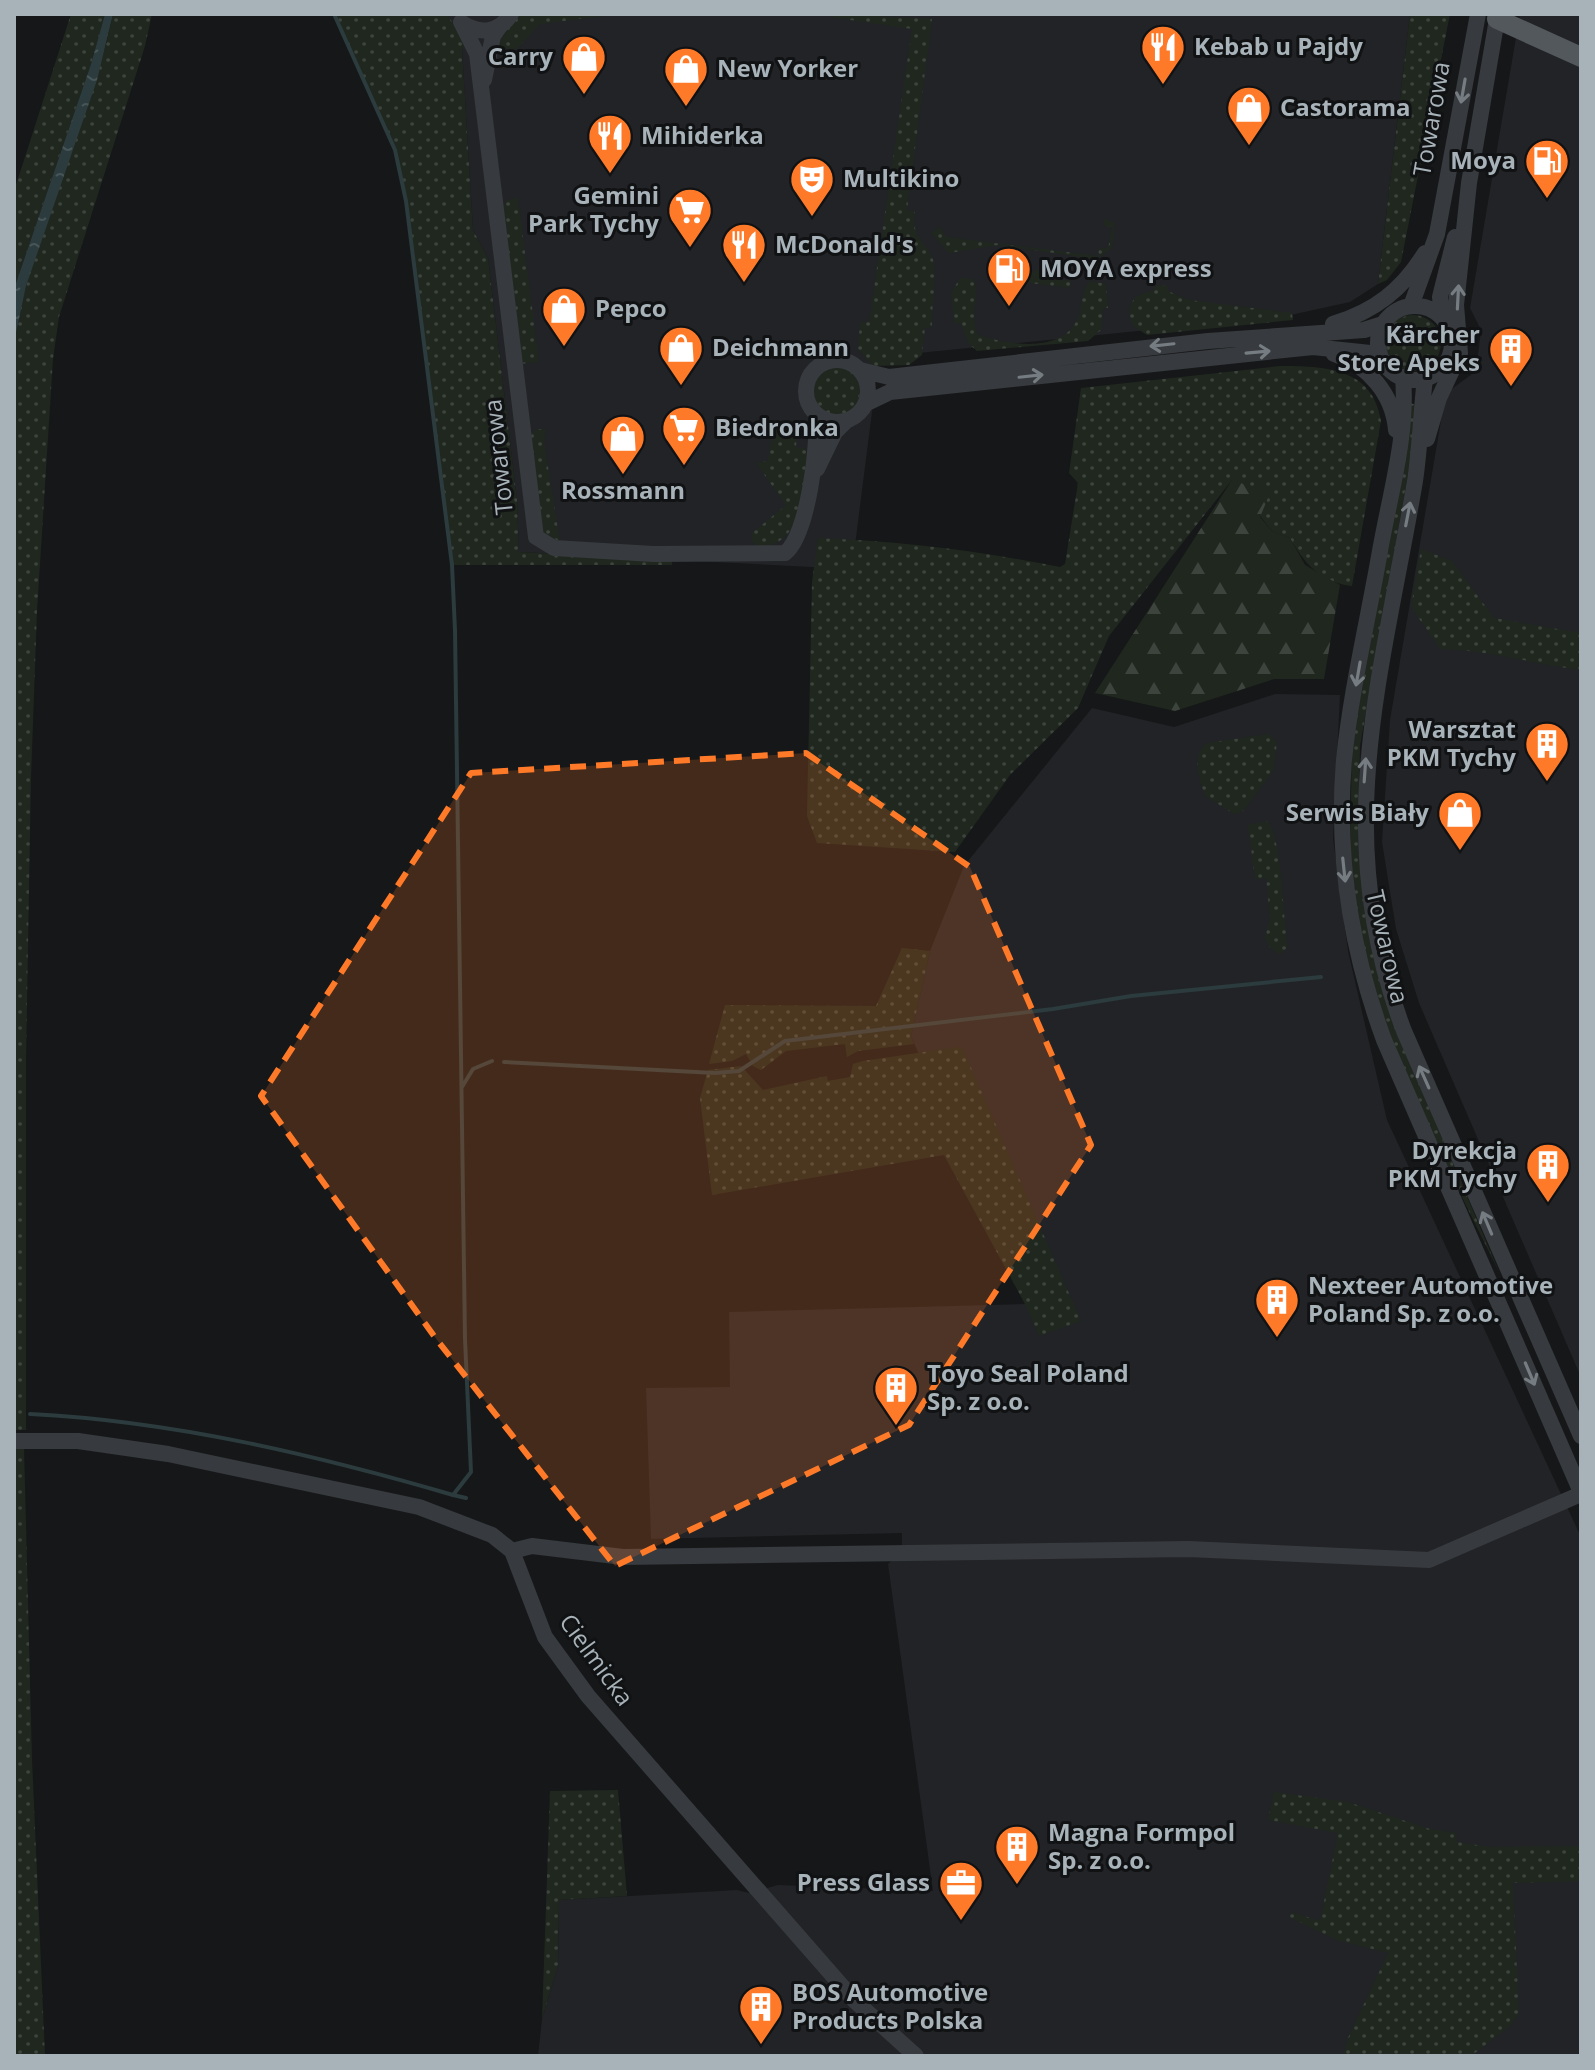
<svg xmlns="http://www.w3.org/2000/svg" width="1595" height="2070" viewBox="0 0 1595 2070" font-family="'Open Sans',sans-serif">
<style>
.built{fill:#222326}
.grass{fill:url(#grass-dots)}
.forest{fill:url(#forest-firs)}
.water{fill:url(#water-ripples)}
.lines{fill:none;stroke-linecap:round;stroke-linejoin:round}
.stream{stroke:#2b3b3e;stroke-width:4}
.minor{stroke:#373a3e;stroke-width:16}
.major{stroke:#53585d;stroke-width:20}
.oneway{stroke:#757c82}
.marked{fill:#ff7a28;fill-opacity:0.2;stroke:#ff7a28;stroke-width:6;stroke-dasharray:16 10;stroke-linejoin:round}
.labels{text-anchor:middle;stroke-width:6;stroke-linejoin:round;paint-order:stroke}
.poi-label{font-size:24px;font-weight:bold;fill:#a7b2b9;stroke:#111214;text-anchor:start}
.street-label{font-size:24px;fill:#a7b2b9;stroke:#111214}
</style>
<defs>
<pattern id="grass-dots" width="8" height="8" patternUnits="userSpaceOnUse" patternTransform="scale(2)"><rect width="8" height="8" fill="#1f271e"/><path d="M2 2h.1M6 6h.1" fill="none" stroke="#3d443d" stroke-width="1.8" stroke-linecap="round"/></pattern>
<pattern id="forest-firs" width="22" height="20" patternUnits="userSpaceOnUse" patternTransform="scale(2)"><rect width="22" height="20" fill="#1f271e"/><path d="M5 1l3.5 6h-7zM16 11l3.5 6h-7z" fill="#3d443d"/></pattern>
<pattern id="water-ripples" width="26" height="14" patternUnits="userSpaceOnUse" patternTransform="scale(2)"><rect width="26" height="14" fill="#2b3b3e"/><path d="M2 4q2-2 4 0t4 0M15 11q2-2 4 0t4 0" fill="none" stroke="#475558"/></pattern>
</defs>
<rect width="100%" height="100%" fill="#161718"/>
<!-- built -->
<path class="built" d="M447,14H1410L1378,284L1350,302L1286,316L879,357L852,569L519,552L517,500L488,258L473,230L462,49Z
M1520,14H1581V1377L1419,1003L1396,929L1382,842L1390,720L1443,409L1449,391L1476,371L1481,330L1470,308Z
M1275,694L1340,695L1333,838L1348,951L1387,1120L1581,1537V2056H538L542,2019L558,1966L559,1900L737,1890L749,1893L778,1885L933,1891L888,1564L902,1551V1533L651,1539L646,1388L730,1387L729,1312L1025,1304L911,1036L930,951L964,866L1092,708L1174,727Z"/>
<!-- grass -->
<path class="grass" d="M71,14H105L91,64L14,289V191Z
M113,14H152L145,46L59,317L53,359L37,611L31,778L26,1059V1430H14V339C34,227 90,125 113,14Z
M333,14H447L469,48L462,49L473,230L488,258L517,500L519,552L672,560V565H452L406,201L395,150Z
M518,14H619L540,24L517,49L495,48Z
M831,14L932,19L907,210L915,212C911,243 928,240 934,263C937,273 931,312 932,327L925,328L922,355L909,365L873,366L858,349L860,322H869L912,29L830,17Z
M1410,14H1450L1401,262L1387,280L1378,284Z
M518,198L539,362L520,364L502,208L507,200Z
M1105,219L1115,223L1112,248L1096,259L999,245L949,253L931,233L940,227L946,237L1098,256L1099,248L1108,249L1112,227L1102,225Z
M1052,266L1051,279L1069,281L1072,270L1070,288L997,279L993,273L998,268L1028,273Z
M960,278L974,279C980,297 969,320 978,335C1006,344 1058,354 1076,322C1084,309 1079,293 1090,281L1106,284L1108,308H1103L1101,330L1088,341L977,351L968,343L961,323L954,324L951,293Z
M1155,285L1168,286V291L1189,300L1292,313L1293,320L1147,335L1133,326C1124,306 1133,293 1154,291Z
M1385 343a28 28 0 1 1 56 0a28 28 0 1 1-56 0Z
M1280,366C1323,366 1373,367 1381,421L1352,586C1321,583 1304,563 1290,538L1272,531L1232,480L1109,636L1078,708L1010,775L955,852L817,843L807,816L812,582L818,538C900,541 980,551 1060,567L1065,564L1078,483L1069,473L1081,388Z
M812 391a24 24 0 1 1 48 0a24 24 0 1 1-48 0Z
M1410,403L1420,406L1360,746L1358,847L1366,914L1380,981L1396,1030L1500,1274L1449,1171L1387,1030L1371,983L1357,915L1350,847L1352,746Z
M773,423L792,427L797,434L796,447L809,450C803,484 804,549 758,546L752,541V533L786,505L756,463L768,461Z
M537,429H546L544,442L560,542L541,531L529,436Z
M1421,549L1452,561L1494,618L1581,633V670C1533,664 1489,650 1440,649L1411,607Z
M1269,734L1277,743L1273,771L1243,811L1234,814L1205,796C1199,779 1191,755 1207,743Z
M1267,821C1282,833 1283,921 1288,947L1280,954L1270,948L1265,938L1270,917L1266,878L1255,879L1248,825Z
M902,948L930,951L911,1036L914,1044L858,1051L847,1057L845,1044L786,1051L761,1070L753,1066L746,1054L732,1061L709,1064L725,1005L876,1006Z
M958,1047L963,1049L1081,1321L1039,1336L1025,1304L944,1155L712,1195L700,1098L708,1070L741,1066L763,1090L827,1076L828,1081L850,1077L853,1064L863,1061Z
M24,1448L32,1759L45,2056H14V1449Z
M618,1790L627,1896L559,1900L558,1966L542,2019L550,1791Z
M1274,1792L1348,1802L1430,1829L1456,1833L1457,1842L1490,1847L1581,1846V1881L1513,1883L1519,2013L1511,2025L1471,2056H1344L1347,2040L1388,1953L1337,1940L1289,1917L1292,1912L1320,1921L1338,1833L1268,1820Z"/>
<!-- forest -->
<path class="forest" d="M1232,480L1270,493L1260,517L1272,531L1290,538L1305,565L1340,585L1324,679H1274L1175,711L1095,693Z"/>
<!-- water -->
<path class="water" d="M105,14H113L97,80L26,286L14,342V289L91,64Z"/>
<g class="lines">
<!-- stream -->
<path class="stream" d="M504,1062L715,1073L739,1071L785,1041L1053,1009L1131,996L1321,977
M462,1087L473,1069L492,1061
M30,1414C173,1421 316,1455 453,1495L471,1472L465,1339L455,630L452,565L406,201L395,150L334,14
M453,1495L466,1498"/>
<!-- minor -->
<path class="minor" d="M461,22L477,54L536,537L554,548L653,554L785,553C808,536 819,443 816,414
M462,23C480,35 499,33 511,14
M484,80L493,36L500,26
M1411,306L1437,234L1478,14
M1378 343a37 37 0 1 1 74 0a37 37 0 1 1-74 0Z
M1442,317L1440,297L1455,237
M1333,324C1375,311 1402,290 1425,253
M1334,354C1368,365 1393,394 1396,430
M806 391a31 31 0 1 1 62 0a31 31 0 1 1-62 0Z
M860,370L889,377L1208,341L1364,330L1383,324
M1403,377C1408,435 1390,494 1380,551C1368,620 1351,690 1344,760C1336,855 1351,950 1384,1040L1581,1492
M1425,378C1421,412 1420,447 1415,481C1382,676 1329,835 1404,1031L1581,1436
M865,404L890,392L1313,347L1380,354
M1427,439L1439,398L1460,353L1456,305L1469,183L1497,19
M817,469L835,432L846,421
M14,1441H78L168,1454L419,1507L492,1535L512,1551L545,1637L588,1696L855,2001L916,2056
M512,1551L532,1546L623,1557L1188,1549L1429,1560L1581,1494"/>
<!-- major -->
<path class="major" d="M1498,14L1497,19L1581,57"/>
</g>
<!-- one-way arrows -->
<defs><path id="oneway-shaft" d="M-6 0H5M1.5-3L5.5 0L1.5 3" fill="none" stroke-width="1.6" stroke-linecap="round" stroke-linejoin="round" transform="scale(2)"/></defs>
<g class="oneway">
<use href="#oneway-shaft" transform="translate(1463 91) rotate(100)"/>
<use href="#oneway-shaft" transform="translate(1458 297) rotate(-87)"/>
<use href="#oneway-shaft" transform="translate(1162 345) rotate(174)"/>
<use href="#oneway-shaft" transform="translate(1258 352) rotate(-5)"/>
<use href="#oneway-shaft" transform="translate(1031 376) rotate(-6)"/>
<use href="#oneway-shaft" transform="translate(1408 514) rotate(-79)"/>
<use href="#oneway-shaft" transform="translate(1358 674) rotate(100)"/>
<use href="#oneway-shaft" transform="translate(1365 770) rotate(-86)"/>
<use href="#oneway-shaft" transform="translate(1344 870) rotate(84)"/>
<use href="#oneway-shaft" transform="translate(1424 1077) rotate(-114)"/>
<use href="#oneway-shaft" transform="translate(1487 1223) rotate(-113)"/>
<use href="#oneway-shaft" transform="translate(1530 1374) rotate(67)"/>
</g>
<!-- marked area -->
<path class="marked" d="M806,753L970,867L1091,1145L909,1425L615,1566L437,1340L261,1096L471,773Z"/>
<!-- icons -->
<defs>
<g id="restaurant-pin" transform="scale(2.3)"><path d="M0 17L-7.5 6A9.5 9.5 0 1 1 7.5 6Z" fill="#ff7a28" stroke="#111214"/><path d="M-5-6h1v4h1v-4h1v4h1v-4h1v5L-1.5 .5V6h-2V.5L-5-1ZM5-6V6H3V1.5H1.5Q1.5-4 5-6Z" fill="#fff"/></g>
<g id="shop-pin" transform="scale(2.3)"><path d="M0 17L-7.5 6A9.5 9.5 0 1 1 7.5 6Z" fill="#ff7a28" stroke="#111214"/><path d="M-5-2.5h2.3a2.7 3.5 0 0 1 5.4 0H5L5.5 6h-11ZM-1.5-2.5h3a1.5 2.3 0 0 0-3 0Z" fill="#fff"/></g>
<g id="fuel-pin" transform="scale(2.3)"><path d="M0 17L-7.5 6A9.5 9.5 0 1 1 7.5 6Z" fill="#ff7a28" stroke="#111214"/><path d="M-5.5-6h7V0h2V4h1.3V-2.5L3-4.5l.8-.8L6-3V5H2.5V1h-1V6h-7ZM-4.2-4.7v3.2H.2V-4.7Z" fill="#fff"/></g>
<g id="theatre-pin" transform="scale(2.3)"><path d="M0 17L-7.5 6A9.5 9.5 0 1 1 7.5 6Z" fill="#ff7a28" stroke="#111214"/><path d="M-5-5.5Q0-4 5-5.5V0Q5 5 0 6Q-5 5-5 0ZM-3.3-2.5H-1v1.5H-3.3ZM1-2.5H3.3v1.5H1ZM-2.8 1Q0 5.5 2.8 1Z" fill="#fff"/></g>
<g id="supermarket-pin" transform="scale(2.3)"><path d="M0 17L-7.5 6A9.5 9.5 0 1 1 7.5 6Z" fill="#ff7a28" stroke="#111214"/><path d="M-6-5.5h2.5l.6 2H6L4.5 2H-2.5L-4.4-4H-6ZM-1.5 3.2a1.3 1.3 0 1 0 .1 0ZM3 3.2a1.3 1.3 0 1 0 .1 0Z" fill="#fff"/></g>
<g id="building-pin" transform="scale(2.3)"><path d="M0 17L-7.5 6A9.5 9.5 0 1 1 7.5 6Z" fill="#ff7a28" stroke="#111214"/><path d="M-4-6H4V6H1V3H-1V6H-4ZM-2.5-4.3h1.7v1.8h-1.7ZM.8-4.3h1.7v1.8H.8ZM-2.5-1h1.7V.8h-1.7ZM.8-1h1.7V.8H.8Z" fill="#fff"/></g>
<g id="office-pin" transform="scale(2.3)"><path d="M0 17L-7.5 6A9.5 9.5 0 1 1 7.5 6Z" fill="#ff7a28" stroke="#111214"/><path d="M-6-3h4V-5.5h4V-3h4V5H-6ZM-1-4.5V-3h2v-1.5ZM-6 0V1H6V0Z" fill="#fff"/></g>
</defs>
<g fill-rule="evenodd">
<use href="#restaurant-pin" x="1163" y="47"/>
<use href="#shop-pin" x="584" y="57"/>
<use href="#shop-pin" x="686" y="69"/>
<use href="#shop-pin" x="1249" y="108"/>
<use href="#restaurant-pin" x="610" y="136"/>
<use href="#fuel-pin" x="1547" y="161"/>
<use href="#theatre-pin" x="812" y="179"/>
<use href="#supermarket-pin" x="690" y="210"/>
<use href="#restaurant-pin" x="744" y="245"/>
<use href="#fuel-pin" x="1009" y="269"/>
<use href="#shop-pin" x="564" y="309"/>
<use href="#shop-pin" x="681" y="348"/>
<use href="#building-pin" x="1511" y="349"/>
<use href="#supermarket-pin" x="684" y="428"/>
<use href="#shop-pin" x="623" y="437"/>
<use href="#building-pin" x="1547" y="744"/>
<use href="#shop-pin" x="1460" y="813"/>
<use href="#building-pin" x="1548" y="1165"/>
<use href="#building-pin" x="1277" y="1300"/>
<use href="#building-pin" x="896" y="1388"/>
<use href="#building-pin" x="1017" y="1847"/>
<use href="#office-pin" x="961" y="1883"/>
<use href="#building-pin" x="761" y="2007"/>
</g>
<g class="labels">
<!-- poi labels -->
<g class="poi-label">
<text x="1194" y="55">Kebab u Pajdy</text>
<text x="553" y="65" text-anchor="end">Carry</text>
<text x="717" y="77">New Yorker</text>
<text x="1280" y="116">Castorama</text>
<text x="641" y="144">Mihiderka</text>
<text x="1516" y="169" text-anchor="end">Moya</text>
<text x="843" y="187">Multikino</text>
<text x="659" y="204" text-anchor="end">Gemini<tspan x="659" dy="28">Park Tychy</tspan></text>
<text x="775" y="253">McDonald's</text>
<text x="1040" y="277">MOYA express</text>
<text x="595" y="317">Pepco</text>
<text x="1480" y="343" text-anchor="end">Kärcher<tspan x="1480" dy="28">Store Apeks</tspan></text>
<text x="712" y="356">Deichmann</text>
<text x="715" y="436">Biedronka</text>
<text x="623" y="499" text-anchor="middle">Rossmann</text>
<text x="1516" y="738" text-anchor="end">Warsztat<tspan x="1516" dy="28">PKM Tychy</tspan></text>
<text x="1429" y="821" text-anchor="end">Serwis Biały</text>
<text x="1517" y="1159" text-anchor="end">Dyrekcja<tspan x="1517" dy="28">PKM Tychy</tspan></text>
<text x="1308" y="1294">Nexteer Automotive<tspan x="1308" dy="28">Poland Sp. z o.o.</tspan></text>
<text x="927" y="1382">Toyo Seal Poland<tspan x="927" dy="28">Sp. z o.o.</tspan></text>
<text x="1048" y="1841">Magna Formpol<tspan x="1048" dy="28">Sp. z o.o.</tspan></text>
<text x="930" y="1891" text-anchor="end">Press Glass</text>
<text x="792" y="2001">BOS Automotive<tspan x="792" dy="28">Products Polska</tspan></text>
</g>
<!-- street labels -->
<g class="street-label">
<text transform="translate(1432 119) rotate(-80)" y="8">Towarowa</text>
<text transform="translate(499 457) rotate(-96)" y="8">Towarowa</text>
<text transform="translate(1387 947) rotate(77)" y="8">Towarowa</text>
<text transform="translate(596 1660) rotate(54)" y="8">Cielmicka</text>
</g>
</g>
<!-- border -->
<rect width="1595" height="2070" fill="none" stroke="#a7b2b9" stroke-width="32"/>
</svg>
